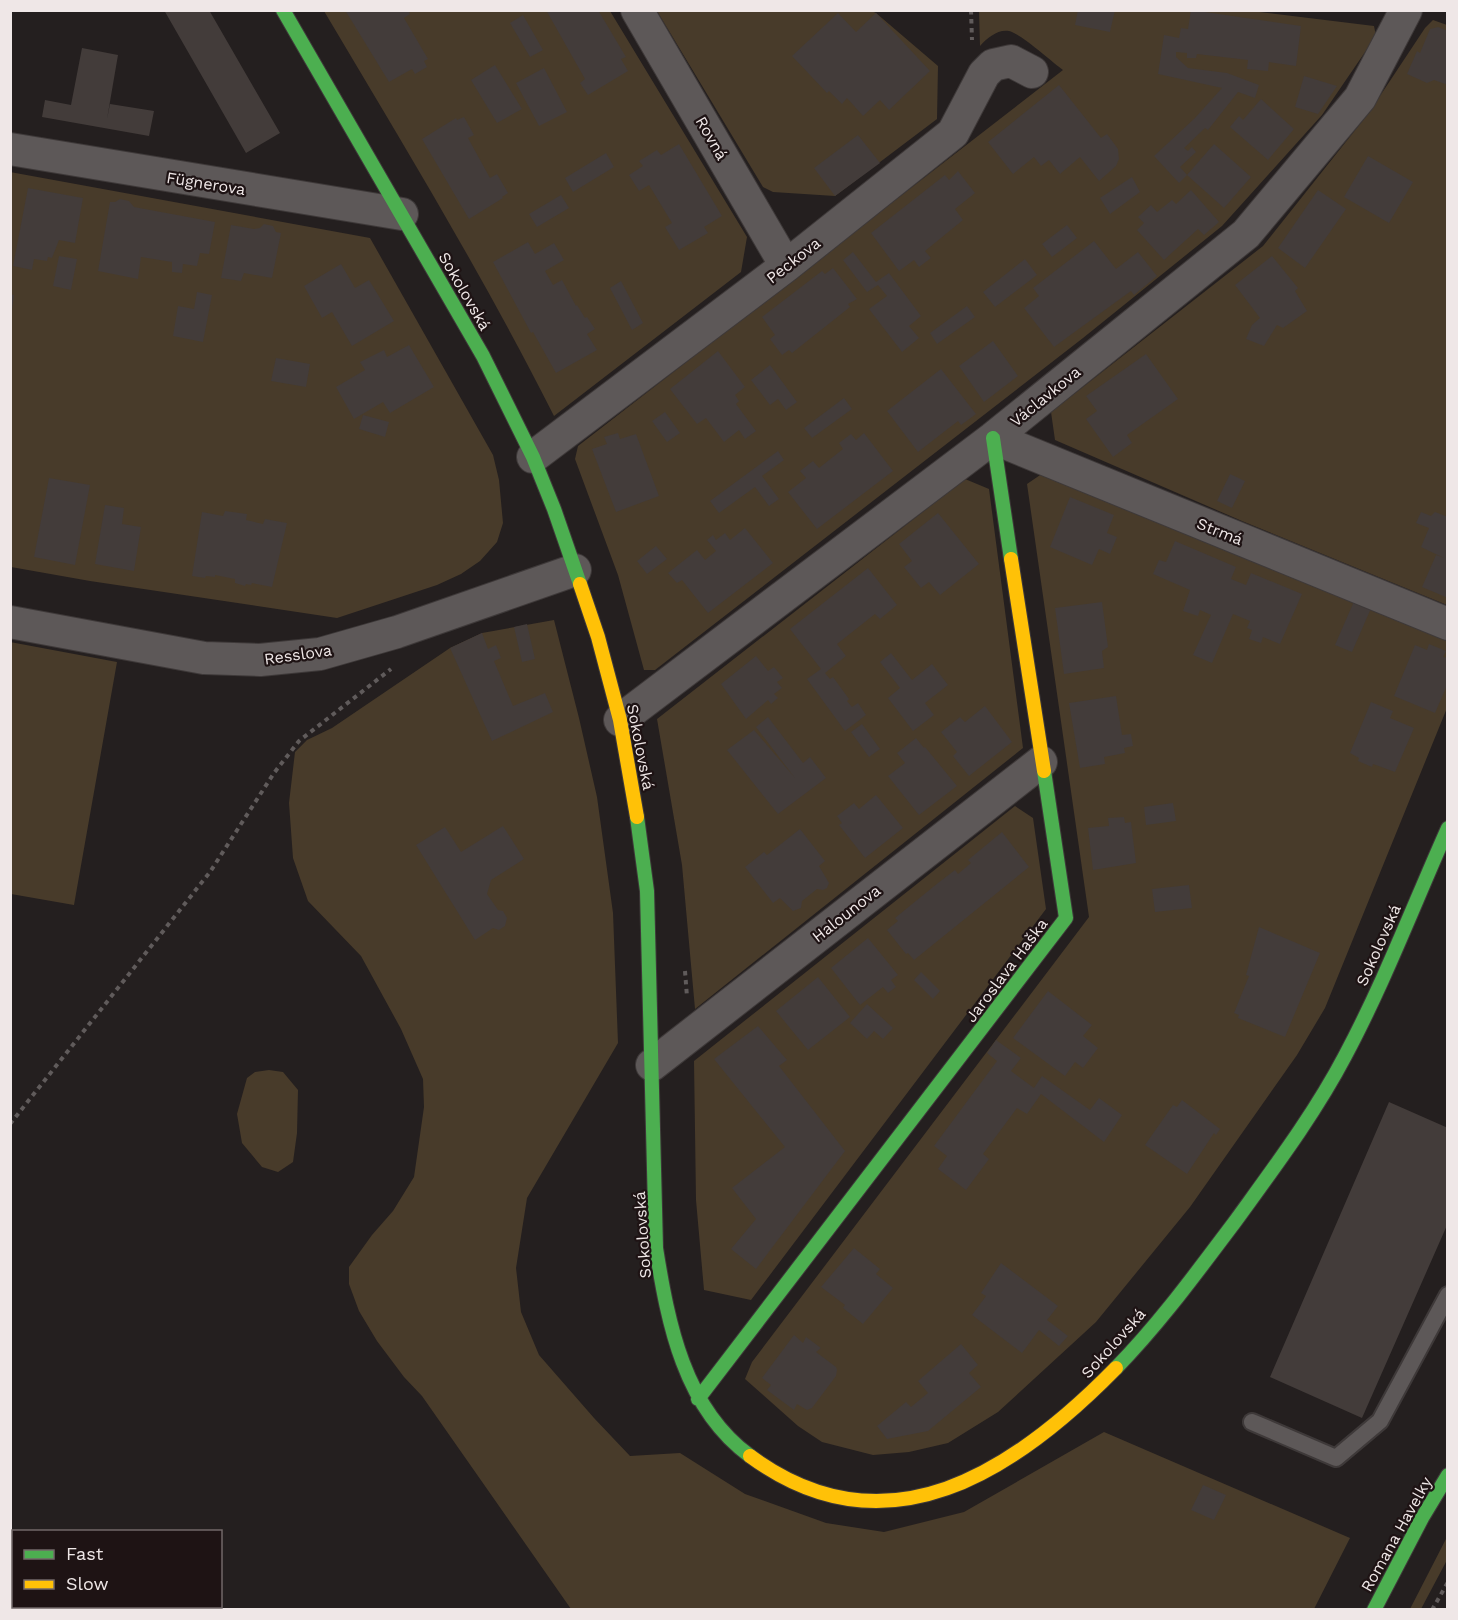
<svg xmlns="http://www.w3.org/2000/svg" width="1458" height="1620" viewBox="0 0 1458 1620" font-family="'Work Sans',sans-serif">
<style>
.green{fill:#483b2a}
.building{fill:#433c3a}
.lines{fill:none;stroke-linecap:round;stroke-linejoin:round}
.lane-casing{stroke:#3e3939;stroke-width:20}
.street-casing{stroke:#3e3939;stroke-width:34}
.fast-casing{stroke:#3e3939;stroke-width:16}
.slow-casing{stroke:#3e3939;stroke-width:16}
.path{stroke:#605b5b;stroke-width:4;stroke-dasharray:4.5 4.5;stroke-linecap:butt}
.lane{stroke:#5d5858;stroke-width:16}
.street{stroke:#5d5858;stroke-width:32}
.fast{stroke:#4caf50;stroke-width:14}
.slow{stroke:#ffc107;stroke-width:14}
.labels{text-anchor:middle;stroke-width:4.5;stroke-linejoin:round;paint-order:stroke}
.street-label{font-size:16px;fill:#efe7e7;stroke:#1e1314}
</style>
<rect width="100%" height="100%" fill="#241f1f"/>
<!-- green -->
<path class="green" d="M869,10L876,13L938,66L937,119L835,196L773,192L763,187L657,11Z
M1243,10L1374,26L1376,36L1322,115L1222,226L1083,338L655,670H644L618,575L575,459L578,446L1063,70C1052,62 1020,33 1009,31C998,29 987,38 980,46L979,11Z
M324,11H610L747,237L741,272L554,416C484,277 403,144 324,11Z
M1433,20L1447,25V605L1242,521L1055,440L1051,412L1263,246L1368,114L1425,28Z
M10,172L370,238L493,455L499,480L503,523L497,542L480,561L461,574L437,585L337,618L90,581L11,567Z
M1049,469L1447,637V708L1325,1008L1297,1055L1190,1207L1096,1322L998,1412L948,1443L909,1452L873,1455L822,1442L798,1426L745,1379L752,1362L1089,917L1027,484Z
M965,479L989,489L1023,748L695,1009L682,865L657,719Z
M554,620L579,718L597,797L613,913L618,1043L527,1198L516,1268L521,1312L539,1355L594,1418L630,1456L680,1453L745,1494L826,1523L884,1532L964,1512L1104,1432L1350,1538L1314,1609H571L422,1396L404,1377L377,1341L359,1311L349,1284V1267L372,1235L393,1211L414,1177L424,1107L423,1079L401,1029L361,956L308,901L293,858L289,803L295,752L307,740L332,728L450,648L482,633Z
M10,642L117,662L74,905L11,894Z
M1015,806L1033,818L1046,909L751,1300L704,1290L696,1200L694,1061Z
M269,1070L283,1072L298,1090L297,1133L293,1162L278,1172L262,1167L242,1143L237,1114L247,1078L255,1072Z
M1447,1537V1560L1421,1609H1410Z"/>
<!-- building -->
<path class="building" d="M164,10H209L280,133L246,153Z
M345,10H408L410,14L404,18L428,59L424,61L427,67L415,74L412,69L389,82Z
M546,10H598L626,57L621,59L628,71L588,95L580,83L585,79Z
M1078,10H1115L1110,32L1075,25Z
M1191,10L1301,26L1296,66L1269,62L1268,71L1247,69L1248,60L1197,54L1196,58H1187V53L1176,52V57L1188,68L1227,73L1259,85L1255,98L1238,92L1208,130L1205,128L1184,148L1188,151L1192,147L1196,152L1180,167L1187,175L1179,183L1154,156L1195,118L1222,88L1158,74L1164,35L1179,38L1181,28L1188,29Z
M838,13L856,32L876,13L930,71L889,110L880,100L863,116L847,98L842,104L829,91L827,93L792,56Z
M523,15L543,50L530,57L510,23Z
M1438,27L1448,31V85L1434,80L1427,83L1407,74L1417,51L1420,53L1430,29Z
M82,48L118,55L107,119L110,104L154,111L149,136L42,117L45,100L71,105Z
M495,65L522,109L497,123L471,80Z
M544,68L567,112L539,126L516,83Z
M1304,76L1337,86L1318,114L1295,107Z
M1059,85L1101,138L1107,134L1118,149L1119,159L1116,166L1099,181L1080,157L1060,174L1049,160L1041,166L1034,157L1013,174L988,142Z
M1261,99L1294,129L1268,160L1230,127L1239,116L1243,120Z
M464,117L474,135L468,138L490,178L497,174L508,193L502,197L503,198L469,219L422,139L456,118L457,120Z
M858,135L880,163L835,196L814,168Z
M679,144L722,216L704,227L708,233L679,250L665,227L672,223L649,185L639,191L629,175L643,166L639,161L657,150L661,155Z
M1214,144L1251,177L1224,208L1187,175Z
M606,153L614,167L573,192L565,178Z
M1368,156L1413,182L1389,223L1344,197Z
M958,171L975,193L955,209L963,220L925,251L931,258L919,267L914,260L899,271L871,233L945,175L949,180Z
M1132,177L1140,192L1110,214L1100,198Z
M28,188L83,198L75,243L59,240L52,258L48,257L47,261L34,259L32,270L13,266Z
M1191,190L1219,222L1204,235L1198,229L1164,260L1137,230L1144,223L1138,217L1151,205L1157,212L1172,200L1176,204Z
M1318,190L1346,209L1305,268L1278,248Z
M561,195L569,208L537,227L529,214Z
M120,199L129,201L134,207L215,222L209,254L200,253L197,266L183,264L182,273L172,272V262L141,257L138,279L98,271L110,202H115Z
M264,224L273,226L276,232L281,233L272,278L244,273L241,281L221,278L231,225L254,229L260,228Z
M1067,225L1077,238L1052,257L1042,244Z
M1094,241L1116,269L1138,252L1157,276L1134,295L1131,291L1054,347L1024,308L1039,296L1033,288Z
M528,242L535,254L554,243L564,260L545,271L553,285L562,280L576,306L577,305L585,318L587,317L595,329L587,334L597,350L556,373L533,332L531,333L493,262Z
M853,252L876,282L889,273L921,316L909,326L919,338L902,352L869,309L887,296L878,285L867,292L843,260Z
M59,256L77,259L71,290L53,286Z
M1272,256L1298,288L1295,291L1307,311L1283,328L1277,325L1264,346L1246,339L1252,325L1260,318L1235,285Z
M1025,259L1037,275L995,307L983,292Z
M341,264L355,288L369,280L394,321L352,346L332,312L322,318L304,286Z
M833,268L857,299L848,304L850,307L792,353L789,350L782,355L770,339L775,335L762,317L822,271L825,274Z
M621,281L643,323L632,330L610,288Z
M197,292L212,295L203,342L173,336L178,306L194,309Z
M10,294L14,295L12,310H10Z
M967,306L975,317L937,344L930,333Z
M993,341L1018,376L984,402L959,366Z
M409,345L434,387L390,413L383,402L354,419L336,387L365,370L360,362L384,350L387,357Z
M718,351L745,387L735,395L739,401L736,404L756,431L745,439L739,430L724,442L706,418L697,424L670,389Z
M1146,354L1178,399L1127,435L1132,443L1113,457L1086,419L1097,411L1086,396Z
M276,358L310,364L306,387L271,381Z
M770,365L797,402L786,410L778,399L770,405L751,380Z
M941,369L976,414L961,425L958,421L918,452L887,411Z
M844,398L852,409L812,438L804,428Z
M665,412L680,433L667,442L652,421Z
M363,415L389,422L385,437L359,429Z
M618,433L620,439L636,434L659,496L616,512L592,449L607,444L604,437Z
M864,433L893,471L817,529L788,492L806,478L800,471L813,461L819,468L843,449L839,443L851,434L856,440Z
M778,451L784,460L762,476L779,499L769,506L755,487L719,513L710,501Z
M1230,474L1245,481L1232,508L1217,501Z
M49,478L90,485L75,565L34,557Z
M1070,497L1114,515L1107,533L1117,537L1110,554L1099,549L1092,565L1050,547Z
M105,505L124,508L122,524L141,527L134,571L95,564Z
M225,511L247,514L246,520L263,524L265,519L287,523L272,587L252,583L251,585L246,584L245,586L235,583V579L215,575V577L206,576L205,578L192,576L202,512L223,516Z
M1421,512L1431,516L1435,512L1448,517V598L1422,587L1436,555L1444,558L1421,547L1429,528L1416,523Z
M938,513L979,564L940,595L929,582L921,588L904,567L912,561L899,544Z
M745,528L773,563L708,613L682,580L677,583L668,573L697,550L705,560L716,551L707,540L713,535L716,540L725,533L730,540Z
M1175,541L1236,567L1231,579L1246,585L1251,573L1302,594L1280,644L1263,637L1261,643L1249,639L1252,630L1247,628L1250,621L1233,614L1212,663L1193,655L1211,615L1200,610L1198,616L1183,611L1190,590L1153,574L1159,560L1166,562Z
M656,546L667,559L647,574L637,561Z
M868,568L897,605L880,619L875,614L837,644L846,656L825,673L830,679L833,677L849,699L847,701L852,707L858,703L866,715L845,731L807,679L821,669L790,629Z
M1355,599L1372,606L1352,652L1335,645Z
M1102,602L1108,647L1102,651L1104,668L1064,674L1055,608Z
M527,624L535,659L522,662L514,627Z
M482,633L488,649L496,645L501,658L494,661L513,706L545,693L553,712L492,741L450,648Z
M1429,644L1446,651L1443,657L1448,658V683L1435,713L1394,696L1415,645L1427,650Z
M891,653L912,680L932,664L948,685L925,703L934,715L913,731L888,698L900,688L880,662Z
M756,656L768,671L774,667L783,678L777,682L782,688L774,694L778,698L771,704L768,700L746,719L721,684Z
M1116,696L1122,735L1131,734L1133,746L1124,748L1125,753L1104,757L1105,764L1080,768L1069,703Z
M1371,702L1393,711L1390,718L1414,728L1395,772L1373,764L1372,767L1358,761L1359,758L1350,753Z
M985,706L1012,742L969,776L953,756L957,752L941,732L960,717L965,722Z
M768,717L803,763L810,757L826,778L778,814L727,750L754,730L795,778L756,727Z
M862,724L880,749L869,757L851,732Z
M916,738L924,748L925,747L957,786L919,815L888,776L905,763L897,753Z
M876,795L903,828L865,858L839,825L842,823L837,816L854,803L859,809Z
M1173,803L1176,821L1146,825L1144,807Z
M1124,817L1125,823L1131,822L1136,863L1093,870L1088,828L1109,826L1108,818Z
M503,826L524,859L491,880L487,894L498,910L503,911L507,918L505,926L499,930L493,928L475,940L416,845L445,827L461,852Z
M800,829L825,861L819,866L829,883L827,888L823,890L817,889L802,901L801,908L793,911L780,898L773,903L745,867L764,852L767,855Z
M1002,832L1029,867L914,960L908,953L906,954L887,930L898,921L895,918L938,883L955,870L958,874L971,863L968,860Z
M1189,885L1192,908L1155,912L1152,889Z
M1259,927L1320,953L1285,1037L1238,1018L1239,1015L1234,1013L1249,976L1246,975Z
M868,938L898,975L891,980L896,987L888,993L883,987L860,1005L831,968Z
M921,972L940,991L933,999L914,980Z
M818,977L850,1017L808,1050L776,1011Z
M1048,991L1092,1025L1083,1036L1098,1048L1083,1068L1075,1062L1065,1076L1013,1038Z
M867,1004L893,1028L883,1039L874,1031L867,1039L850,1023Z
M758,1026L787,1060L779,1066L845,1151L756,1269L731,1249L756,1219L732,1188L785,1147L714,1059Z
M996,1040L1021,1058L1011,1071L1034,1088L1042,1076L1090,1110L1099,1098L1122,1115L1104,1142L1041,1094L1027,1114L1017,1108L983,1154L989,1159L966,1190L938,1169L947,1156L934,1146L997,1061L987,1053Z
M1182,1100L1220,1129L1216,1135L1214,1133L1187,1174L1145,1145L1173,1105L1177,1107Z
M1389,1102L1448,1128V1223L1362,1418L1270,1377Z
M854,1248L880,1269L876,1274L893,1288L863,1324L843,1308L845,1305L821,1287Z
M1001,1263L1058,1306L1047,1320L1068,1336L1059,1346L1039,1330L1022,1353L972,1315L986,1296L981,1293Z
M794,1335L803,1343L806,1337L821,1348L816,1352L836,1367L837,1370L836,1376L812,1408L807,1410L797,1404L794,1410L767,1390L771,1385L762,1378Z
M961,1344L978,1365L969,1373L981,1387L928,1431L887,1439L877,1426L906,1402L911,1407L928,1393L918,1381Z
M1203,1485L1226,1495L1214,1520L1191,1510Z"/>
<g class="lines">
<!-- lane casing -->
<g class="lane-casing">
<path id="lane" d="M1252,1422L1336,1458L1380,1421L1448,1295"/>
</g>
<!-- street casing -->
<g class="street-casing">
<path id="street" d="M637,10L786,266
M10,149L402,214
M993,438L1448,624
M533,457L786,266L953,133L984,74L993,65L1011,61L1032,72
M10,622L204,658L260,660L320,654L397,632L575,570
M620,720L993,438L1246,234L1360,98L1406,10
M652,1065L1041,762"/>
</g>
<!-- fast casing -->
<g class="fast-casing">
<path id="fast" d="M283,10L483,356L533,457L554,509L580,584
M993,438L1011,559
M637,817L647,891L656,1248C668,1323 684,1408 750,1456
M1116,1368C1160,1323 1197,1272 1234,1223C1273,1169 1314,1115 1345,1056C1384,983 1414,904 1448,828
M698,1399L1066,918L1044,771
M1374,1610L1422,1518L1448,1475"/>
</g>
<!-- slow casing -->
<g class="slow-casing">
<path id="slow" d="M1011,559L1044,771
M580,584L598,637L620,720L637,817
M750,1456C887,1557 1015,1471 1116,1368"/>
</g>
<!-- path -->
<path class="path" d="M971,10L972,40
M685,971L687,997
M10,1124L210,872L274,773L299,741L391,669
M1432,1610L1448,1582"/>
<!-- lane -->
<use href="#lane" class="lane"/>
<!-- street -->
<use href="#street" class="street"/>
<!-- fast -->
<use href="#fast" class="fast"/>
<!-- slow -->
<use href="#slow" class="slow"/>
</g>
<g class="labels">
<!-- street labels -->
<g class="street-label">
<text transform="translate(712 138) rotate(60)" y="6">Rovná</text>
<text transform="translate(206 183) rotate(9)" y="6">Fügnerova</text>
<text transform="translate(793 260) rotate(-38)" y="6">Peckova</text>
<text transform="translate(465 291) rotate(60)" y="6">Sokolovská</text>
<text transform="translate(1045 396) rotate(-39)" y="6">Václavkova</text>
<text transform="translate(1220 531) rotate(22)" y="6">Strmá</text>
<text transform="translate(298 654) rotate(-8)" y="6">Resslova</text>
<text transform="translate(641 747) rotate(79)" y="6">Sokolovská</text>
<text transform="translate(846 913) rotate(-38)" y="6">Halounova</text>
<text transform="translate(1378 945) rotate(-66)" y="6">Sokolovská</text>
<text transform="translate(1006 970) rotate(-53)" y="6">Jaroslava Haška</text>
<text transform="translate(642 1235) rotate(-94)" y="6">Sokolovská</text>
<text transform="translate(1113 1343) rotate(-48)" y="6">Sokolovská</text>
<text transform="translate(1396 1534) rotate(-61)" y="6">Romana Havelky</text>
</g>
</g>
<!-- border -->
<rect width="1458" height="1620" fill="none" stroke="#efe7e7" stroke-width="24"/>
<!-- legend -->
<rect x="12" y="1530" width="210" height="78" fill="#1e1314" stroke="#726868" stroke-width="1.5"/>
<rect x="24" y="1550" width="30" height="9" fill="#4caf50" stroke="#726868" stroke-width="1.5"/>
<text x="66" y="1560" font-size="18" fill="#efe7e7">Fast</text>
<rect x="24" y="1580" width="30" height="9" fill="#ffc107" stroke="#726868" stroke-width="1.5"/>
<text x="66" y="1590" font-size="18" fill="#efe7e7">Slow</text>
</svg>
